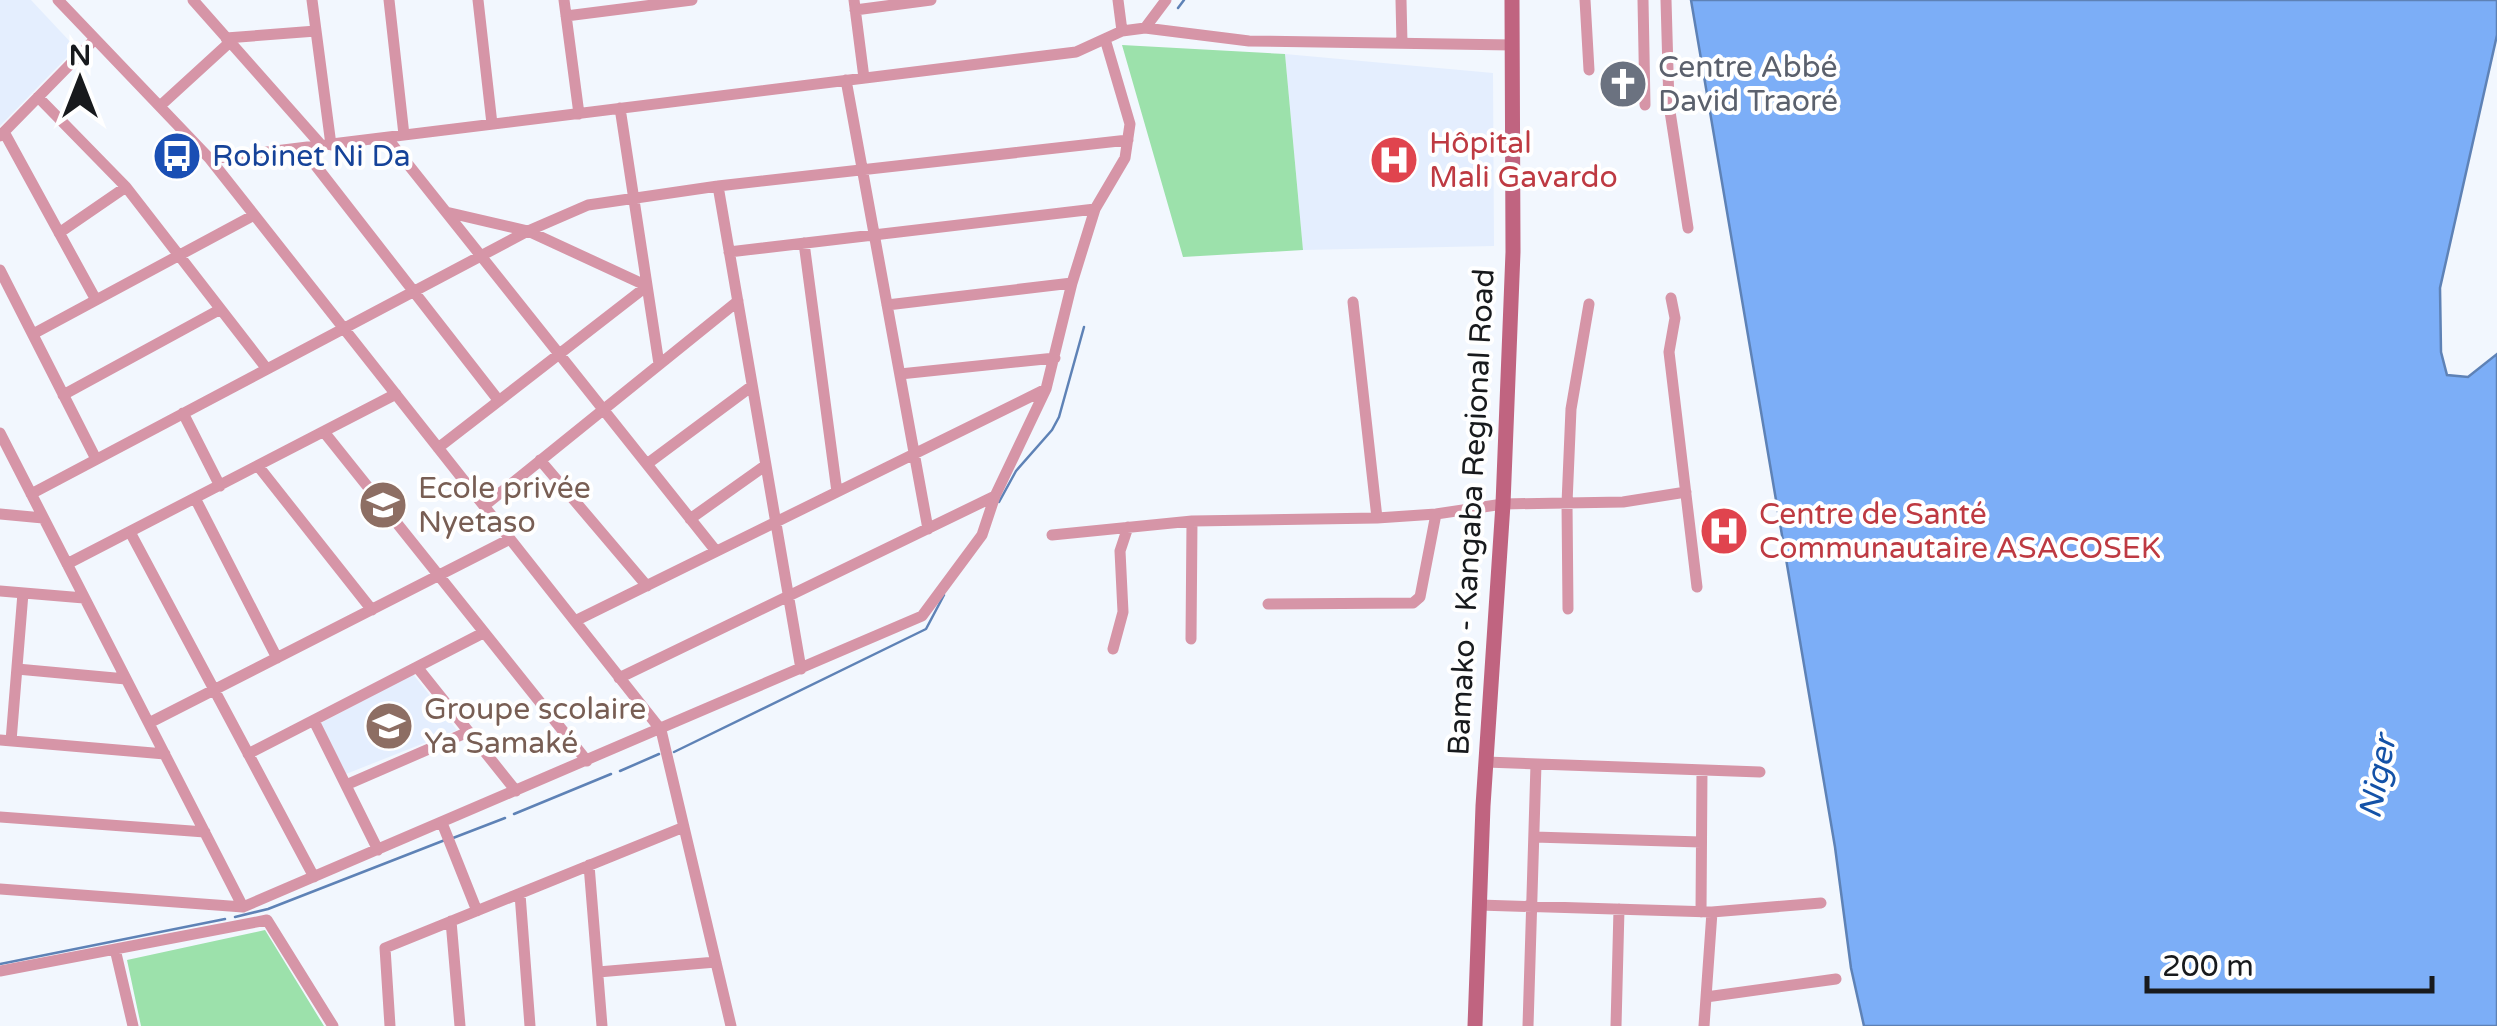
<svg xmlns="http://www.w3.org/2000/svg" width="2497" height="1026" viewBox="0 0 2497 1026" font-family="'Varela Round',sans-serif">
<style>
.built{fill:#e4eefe}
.green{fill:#9ce1ab}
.water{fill:#7caef7;stroke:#5e82b6;stroke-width:2.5}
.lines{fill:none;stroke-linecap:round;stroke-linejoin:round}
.stream{stroke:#5e82b6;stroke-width:2.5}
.street{stroke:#d695a7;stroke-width:11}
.secondary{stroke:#c06480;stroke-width:15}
.labels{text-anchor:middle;stroke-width:8;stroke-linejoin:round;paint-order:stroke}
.worship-label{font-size:30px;fill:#5b616d;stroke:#fff;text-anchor:start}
.health-label{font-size:30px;fill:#be3a42;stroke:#fff;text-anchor:start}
.transit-label{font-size:30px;fill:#164399;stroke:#fff;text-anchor:start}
.education-label{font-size:30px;fill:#785e54;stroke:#fff;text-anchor:start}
.street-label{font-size:30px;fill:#181a1d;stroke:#fff}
.water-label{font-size:32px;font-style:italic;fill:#1452a7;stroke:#fff}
</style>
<rect width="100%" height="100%" fill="#f2f7fe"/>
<!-- built -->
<path class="built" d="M0,0H31L76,48L0,126Z
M1285,54L1493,73L1494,246L1303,250Z
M413,674L457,730L346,774L321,723Z"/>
<!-- green -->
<path class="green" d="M1122,45L1285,54L1303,250L1183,257Z
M265,930L324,1026H141L127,960Z"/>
<!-- water -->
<path class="water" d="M1691,0H2497V35L2440,288L2441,352L2447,375L2468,377L2497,354V1026H1864L1851,968L1835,847Z"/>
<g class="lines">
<!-- stream -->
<path class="stream" d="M1178,8L1184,0
M999,502L1016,471L1052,430L1059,417L1084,327
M674,752L926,629L944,595
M620,771L659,754
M514,814L611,774
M453,838L505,818
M235,917L268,909L445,840
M0,964L225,919"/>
<!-- street -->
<path class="street" d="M58,0L210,159L661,730L731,1026
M193,0L322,146
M312,0L331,145
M389,0L404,135
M478,0L492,124
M564,0L579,114
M854,0L864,78
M1118,0L1122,31
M1401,0L1402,43
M1585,0L1589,70
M1643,0L1645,105
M1666,0L1669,105L1688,228
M855,10L931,0
M566,16L692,0
M1145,28L1166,0
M226,38L316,31
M846,80L928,529
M38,97L126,187L267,369
M160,106L230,42
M620,108L659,364
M4,132L96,300
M0,136L95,39
M387,138L716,551
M302,148L499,401
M210,159L1076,52L1122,31L1145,28L1249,41L1513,45
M718,186L801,669
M59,233L126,187
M804,243L837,492
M729,252L1095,209
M0,270L96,459
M1671,298L1675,318L1669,352L1697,587
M1353,302L1377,518
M887,305L1072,283
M33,334L254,215
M900,374L1055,358
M63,395L219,310
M183,413L220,486
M324,432L587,761
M0,433L243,907
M438,448L647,286L528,231L446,212
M540,460L647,586
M647,464L752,386
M258,466L372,610
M31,494L528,231L588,205L718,186L1128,140
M195,498L277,658
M484,506L738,301
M0,514L43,518
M690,519L766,465
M130,532L314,877
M1052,535L1192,521L1377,518L1436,514L1503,504L1623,502L1686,492
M67,564L396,394
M0,591L84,598
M1268,604L1413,603L1420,597L1436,514
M1568,609L1567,503L1571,409L1589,304
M575,621L1046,389
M1191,639L1192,521
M1113,649L1123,612L1120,551L1128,527
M417,667L516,791
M17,669L126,679
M619,678L995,496
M314,721L378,850
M149,723L510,539
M0,740L165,754
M11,741L23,593
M248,754L483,633
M1486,762L1760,772
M346,785L468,732
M0,817L205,832
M442,823L477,911
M1534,837L1701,842
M589,865L602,1026
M0,889L243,907L922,616L982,535L995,496L1046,389L1072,283L1095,209L1125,158L1130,124L1105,39
M520,894L530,1026
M1479,905L1712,912L1821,903
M1701,912L1702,770
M451,921L460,1026
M115,949L133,1026
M0,971L267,920L333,1026
M598,972L716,962
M1706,997L1836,979
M390,1026L385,948L684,827
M1528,1026L1536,764
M1616,1026L1619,909
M1704,1026L1712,912"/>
<!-- secondary -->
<path class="secondary" d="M1475,1026L1483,806L1503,504L1513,252L1512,0"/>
</g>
<!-- icons -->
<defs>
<g id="church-disc" transform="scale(2.5)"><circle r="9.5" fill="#6b7280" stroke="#fff"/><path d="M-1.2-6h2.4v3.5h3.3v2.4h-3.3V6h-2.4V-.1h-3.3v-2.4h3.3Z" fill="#fff"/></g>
<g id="bus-disc" transform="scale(2.5)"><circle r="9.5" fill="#1a4fb4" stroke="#fff"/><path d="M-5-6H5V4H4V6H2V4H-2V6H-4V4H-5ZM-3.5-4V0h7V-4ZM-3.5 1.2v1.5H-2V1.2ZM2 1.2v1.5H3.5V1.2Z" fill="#fff"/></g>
<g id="hospital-disc" transform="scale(2.5)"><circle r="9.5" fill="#e0444e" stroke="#fff"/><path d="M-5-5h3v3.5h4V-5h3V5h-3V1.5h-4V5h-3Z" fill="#fff"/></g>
<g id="school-disc" transform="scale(2.5)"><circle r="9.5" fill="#8d6e63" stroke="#fff"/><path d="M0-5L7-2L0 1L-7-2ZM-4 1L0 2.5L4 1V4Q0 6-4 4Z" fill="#fff"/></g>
</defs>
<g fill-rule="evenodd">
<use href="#church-disc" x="1623" y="84"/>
<use href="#bus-disc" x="177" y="156"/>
<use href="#hospital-disc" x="1394" y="160"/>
<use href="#school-disc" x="383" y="505"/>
<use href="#hospital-disc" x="1724" y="531"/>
<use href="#school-disc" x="389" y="726"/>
</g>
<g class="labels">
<!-- worship labels -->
<g class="worship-label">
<text x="1658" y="77">Centre Abbé<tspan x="1658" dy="34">David Traoré</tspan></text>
</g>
<!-- health labels -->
<g class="health-label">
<text x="1429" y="153">Hôpital<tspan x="1429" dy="34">Mali Gavardo</tspan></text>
<text x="1759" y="524">Centre de Santé<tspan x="1759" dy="34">Communautaire ASACOSEK</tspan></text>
</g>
<!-- transit labels -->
<g class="transit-label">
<text x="212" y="166">Robinet Ni Da</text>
</g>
<!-- education labels -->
<g class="education-label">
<text x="418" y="498">Ecole privée<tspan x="418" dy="34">Nyetaso</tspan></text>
<text x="424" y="719">Groupe scolaire<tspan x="424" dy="34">Ya Samaké</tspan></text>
</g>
<!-- street labels -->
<g class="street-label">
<text transform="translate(1471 512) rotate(-87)" y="10">Bamako - Kangaba Regional Road</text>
</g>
<!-- water labels -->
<g class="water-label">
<text transform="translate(2377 777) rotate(-79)" y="11">Niger</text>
</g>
</g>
<!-- north arrow -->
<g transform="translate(80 80)" stroke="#ffffff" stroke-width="8" paint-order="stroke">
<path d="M0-8L18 38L0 25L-18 38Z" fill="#181a1d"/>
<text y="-15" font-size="28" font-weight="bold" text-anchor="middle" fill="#181a1d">N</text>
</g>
<!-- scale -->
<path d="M2147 976v15h285v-15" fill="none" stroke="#181a1d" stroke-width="5"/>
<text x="2162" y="976" font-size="30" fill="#181a1d" stroke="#ffffff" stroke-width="8" paint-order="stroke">200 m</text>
</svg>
